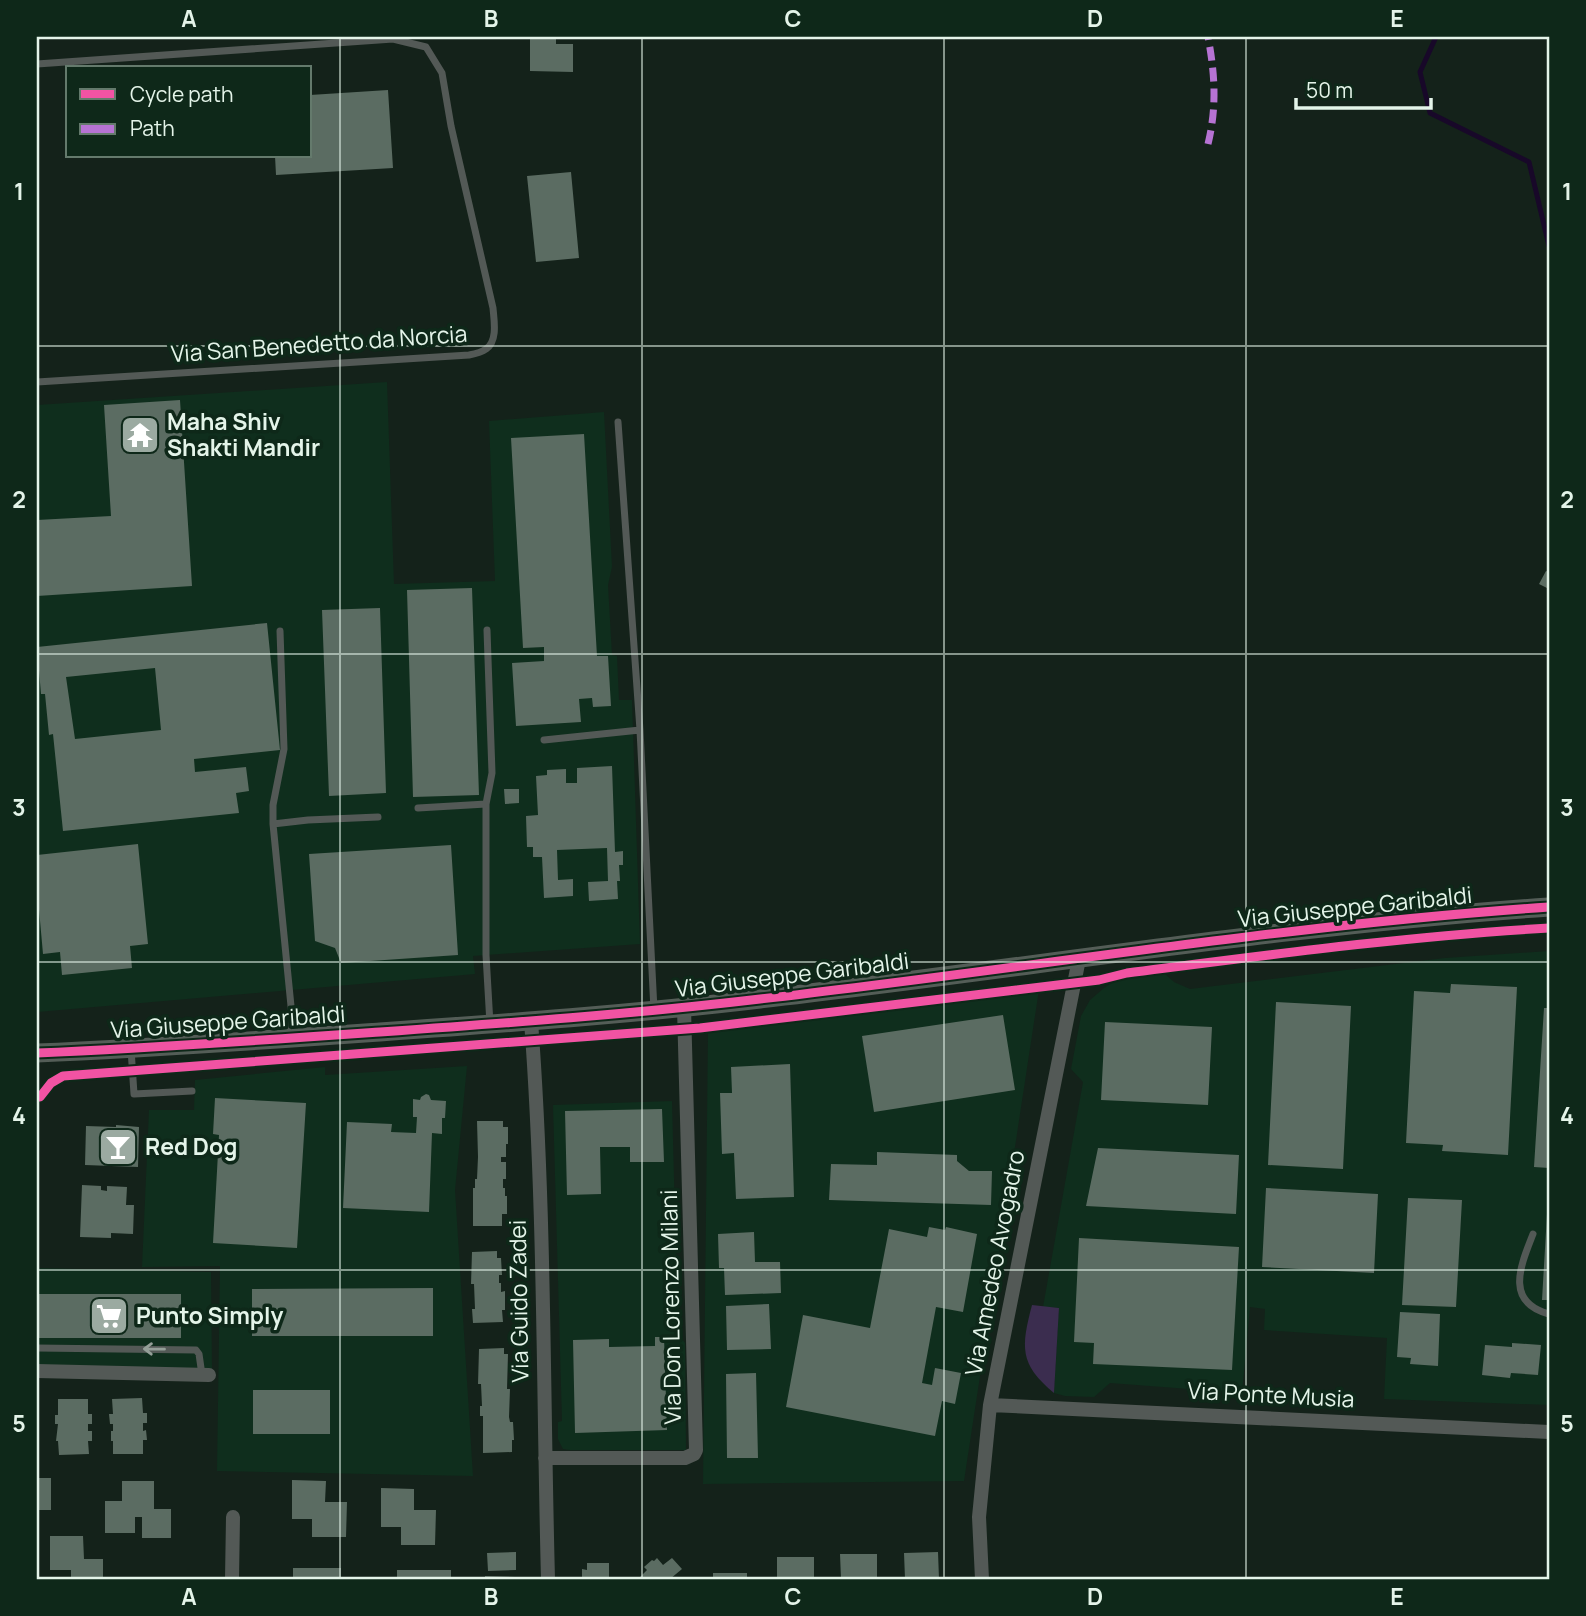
<svg xmlns="http://www.w3.org/2000/svg" width="1586" height="1616" viewBox="0 0 1586 1616" font-family="Manrope,sans-serif">
<style>
.built{fill:#0f2e1d}
.green{fill:#3b2d4f}
.lines{fill:none;stroke-linecap:round;stroke-linejoin:round}
.stream{stroke:#180829;stroke-width:5}
.building{fill:#5b6c62;fill-rule:evenodd}
.lane{stroke:#535956;stroke-width:7}
.street{stroke:#535956;stroke-width:14}
.secondary{stroke:#545d57;stroke-width:19}
.quiet{stroke:#b673d3;stroke-width:7;stroke-dasharray:14 7;stroke-linecap:butt}
.cycleway-casing{stroke:#0e2819;stroke-width:13}
.cycleway{stroke:#f153a3;stroke-width:9}
.oneway{stroke:#949f98}
.grid{fill:none;stroke:#e4f4e9;stroke-width:2;stroke-opacity:0.55}
.labels{text-anchor:middle;stroke-width:7;stroke-linejoin:round;paint-order:stroke}
.street-label{font-size:23px;fill:#e4f4e9;stroke:#0e2819}
.poi-label{font-size:23px;font-weight:bold;fill:#e4f4e9;stroke:#0e2819;text-anchor:start}
.neatline{fill:none;stroke:#e4f4e9;stroke-width:2.5}
.grid-label{font-size:23px;text-anchor:middle;font-weight:bold;fill:#e4f4e9}
</style>
<rect width="100%" height="100%" fill="#14221a"/>
<!-- built -->
<path class="built" d="M387,382L394,584L495,581L489,421L604,412L612,567L608,585L612,655L617,656L619,700H632L640,944L473,956L475,974L37,1012V405Z
M1549,951V1405L1384,1399L1387,1338L1264,1330L1265,1309L1250,1307L1242,1393L1110,1383L1094,1397L1065,1396L1054,1393L1059,1308L1043,1307L1083,1082L1071,1069L1081,1016L1090,1000L1104,988L1120,978L1164,973L1174,982L1190,989L1445,958Z
M1040,983L964,1481L703,1484L708,1030Z
M467,1066L455,1190L473,1476L217,1471L220,1266L142,1267L149,1110H194L195,1080L325,1067V1075Z
M672,1101L678,1333L685,1343L686,1450H570L563,1449L558,1439V1422L562,1421L553,1105Z
M37,1268L211,1272L212,1372L37,1370Z"/>
<!-- green -->
<path class="green" d="M1032,1305L1059,1308L1054,1393C1019,1364 1021,1347 1032,1305Z"/>
<g class="lines">
<!-- stream -->
<path class="stream" d="M1436,37L1420,72L1430,113L1529,162L1549,246"/>
</g>
<!-- building -->
<path class="building" d="M530,37H556V44H573V72L530,71Z
M388,90L393,168L276,175L275,156H310V95Z
M571,172L579,258L536,262L527,176Z
M180,400L192,586L37,596V520L111,516L104,405Z
M584,434L597,656H608L611,706L593,707L592,698L579,699L581,722L516,726L512,663L544,661V647L523,648L511,438Z
M1546,571L1549,572V589L1539,584Z
M472,588L479,795L413,797L407,590Z
M380,608L386,793L329,796L322,610Z
M267,623L280,750L194,759L195,772L246,767L249,791L236,793L239,813L63,831L53,734L49,735L45,694H41L37,647ZM155,668L161,730L75,739L66,677Z
M612,766L615,852L623,851V865H619L620,881H617L618,899L589,901L588,882L608,881L607,848L557,850L558,880L573,879V896L544,898L542,857H533V847H527L526,816L538,815L536,776L547,775V770L566,769V783H577V768Z
M504,789H519V803L505,804Z
M138,844L148,944L130,946L132,968L62,975L60,952L43,954L37,887V855Z
M451,845L458,955L341,963L335,948L315,941L309,854Z
M1451,984L1517,987L1508,1155L1442,1151L1443,1145L1406,1143L1414,991L1450,993Z
M1276,1002L1351,1006L1343,1169L1268,1165Z
M1544,1008H1549V1168L1534,1167Z
M1003,1015L1015,1090L874,1112L862,1036Z
M1105,1022L1212,1027L1208,1105L1101,1100Z
M790,1064L794,1197L736,1199L734,1153L722,1154L720,1093H732L731,1067Z
M426,1094L429,1095L431,1100L446,1101L445,1118H442V1134L432,1133L429,1212L343,1208L347,1122L392,1124L391,1132L416,1133L417,1117H413V1099L420,1100L421,1097Z
M215,1098L306,1103L297,1248L213,1243L219,1135L213,1134Z
M662,1109L664,1162H630V1147H600L601,1194L567,1195L565,1111Z
M477,1121H503V1127H508V1144H506V1157H501V1162H506V1179H503V1188H505V1196H507V1214H502V1226H473V1188H475V1179H477L478,1157Z
M116,1125L139,1127L138,1167L85,1165L86,1126L116,1127Z
M1098,1148L1239,1155L1236,1214L1086,1206Z
M877,1152L957,1155V1161L969,1171H992L991,1205L829,1200L831,1164L877,1165Z
M82,1185L101,1186V1190L107,1191V1186L127,1187L126,1205H134L133,1234L111,1233V1238L80,1237Z
M1266,1188L1378,1194L1374,1273L1262,1267Z
M1408,1198L1462,1200L1456,1307L1402,1305Z
M1547,1214H1549V1300H1542Z
M929,1227L945,1230L946,1227L977,1234L963,1312L936,1307L922,1383L932,1385L935,1368L961,1373L955,1404L942,1401L935,1436L786,1407L803,1315L870,1328L889,1229L927,1237Z
M754,1232L755,1262H780L781,1293L725,1295L724,1268H719L718,1234Z
M1079,1238L1239,1247L1232,1370L1093,1364L1094,1343L1074,1342Z
M497,1251V1258H501L502,1275H499V1283H501V1292L505,1291V1310H502L503,1322L473,1323L472,1309H475L474,1284H471L472,1252Z
M433,1288V1336H252V1289Z
M37,1294H181V1338H37Z
M769,1304L771,1349L727,1350L726,1306Z
M1400,1312L1440,1314L1438,1366L1410,1364L1411,1358L1397,1357Z
M655,1337H664L667,1430L575,1433L573,1340L609,1339V1347L655,1346Z
M1512,1343L1541,1345L1538,1375L1511,1373L1510,1378L1482,1375L1485,1345L1512,1347Z
M504,1348V1354H508L507,1389H510L509,1417L510,1422H513L514,1440H512V1452L483,1453V1416H480V1406H482L481,1384H478L479,1349Z
M756,1373L758,1458H727L726,1374Z
M253,1390H330V1434H253Z
M142,1398L143,1413H147V1423H143V1431L146,1430L147,1440H143V1454H113V1441H111V1431H113V1424H110L109,1414H113L112,1399Z
M58,1399H88V1414H92V1424H88V1431H92V1441H88L89,1454L59,1455L58,1441H56L58,1424H55V1415H58Z
M37,1478H51V1510H37Z
M292,1480L326,1481L325,1502H347L346,1537H312V1519H292Z
M122,1481H154V1509H171V1538H142V1517H135V1533H105V1501H122Z
M381,1488L414,1489V1510H436L435,1545H401V1527H381Z
M50,1536H83L84,1559H103V1579H71V1570H50Z
M516,1552V1570L488,1571L487,1553Z
M938,1552L939,1579H905L904,1553Z
M840,1554H877V1579H841Z
M777,1557H814V1579H777Z
M657,1558L663,1565L672,1558L682,1569L670,1579H643L640,1577L647,1570L644,1567L652,1560L654,1561Z
M587,1563H609V1579H582V1569L587,1570Z
M293,1568H341V1579H293Z
M397,1570H451V1579H397Z
M713,1573H747V1579H713Z
M485,1576L515,1577V1579H485Z"/>
<g class="lines">
<!-- lane -->
<path class="lane" d="M37,64L393,39L426,47L442,73L451,126L493,308C494,320 498,341 486,349C482,352 474,354 469,355L37,382
M618,422L640,730L654,1010
M487,630L492,773L486,804V955L490,1024
M544,740L640,730
M418,808L486,804
M273,824V805L284,749L280,631
M291,1037V1006L273,824L308,820L378,817
M131,1049L134,1094L192,1091
M1533,1234C1521,1265 1504,1302 1549,1314
M37,1348L196,1350L199,1354L202,1375"/>
<!-- street -->
<path class="street" d="M531,1021C545,1207 543,1393 548,1579
M37,1371L209,1375
M990,1405L1549,1432
M545,1458H685L694,1454L696,1450L684,1008
M232,1579L233,1517
M982,1579L979,1517L990,1405L1079,959"/>
<!-- secondary -->
<path class="secondary" d="M37,1053C151,1048 265,1040 380,1032C507,1023 634,1014 760,999C1023,969 1285,925 1549,907"/>
<!-- quiet -->
<path class="quiet" d="M1208,144C1217,107 1215,74 1208,37"/>
<!-- cycleway casing -->
<g class="cycleway-casing">
<path id="cycleway" d="M37,1053C151,1048 265,1040 380,1032C507,1023 634,1014 760,999C1023,969 1285,925 1549,907
M37,1097H40L51,1083L63,1076L700,1028L1099,980L1127,973C1268,955 1408,936 1549,928"/>
</g>
<!-- cycleway -->
<use href="#cycleway" class="cycleway"/>
</g>
<!-- one-way arrows -->
<defs><path id="oneway-shaft" d="M-6 0H5M1.5-3L5.5 0L1.5 3" fill="none" stroke-width="1.6" stroke-linecap="round" stroke-linejoin="round" transform="scale(1.75)"/></defs>
<use class="oneway" href="#oneway-shaft" transform="translate(154 1349) rotate(-179)"/>
<!-- grid -->
<path class="grid" d="M340,37V1579M642,37V1579M944,37V1579M1246,37V1579M37,346H1549M37,654H1549M37,962H1549M37,1270H1549"/>
<!-- icons -->
<defs>
<g id="temple-square" transform="scale(2.0125)"><rect x="-9" y="-9" width="18" height="18" rx="4" fill="#9baaa1" stroke="#0e2819"/><path d="M0-6L5-2H3V0L6.5 2.5H4V6H1.5V3h-3V6H-4V2.5H-6.5L-3 0V-2H-5Z" fill="#fff"/></g>
<g id="bar-square" transform="scale(2.0125)"><rect x="-9" y="-9" width="18" height="18" rx="4" fill="#9baaa1" stroke="#0e2819"/><path d="M-6-5H6L.8 .8V4.5H3.5V6h-7V4.5H-.8V.8Z" fill="#fff"/></g>
<g id="supermarket-square" transform="scale(2.0125)"><rect x="-9" y="-9" width="18" height="18" rx="4" fill="#9baaa1" stroke="#0e2819"/><path d="M-6-5.5h2.5l.6 2H6L4.5 2H-2.5L-4.4-4H-6ZM-1.5 3.2a1.3 1.3 0 1 0 .1 0ZM3 3.2a1.3 1.3 0 1 0 .1 0Z" fill="#fff"/></g>
</defs>
<g fill-rule="evenodd">
<use href="#temple-square" x="140" y="435"/>
<use href="#bar-square" x="118" y="1147"/>
<use href="#supermarket-square" x="109" y="1316"/>
</g>
<g class="labels">
<!-- street labels -->
<g class="street-label">
<text transform="translate(319 344) rotate(-4)" y="8">Via San Benedetto da Norcia</text>
<text transform="translate(1355 907) rotate(-6)" y="8">Via Giuseppe Garibaldi</text>
<text transform="translate(792 975) rotate(-7)" y="8">Via Giuseppe Garibaldi</text>
<text transform="translate(228 1022) rotate(-4)" y="8">Via Giuseppe Garibaldi</text>
<text transform="translate(995 1263) rotate(-79)" y="8">Via Amedeo Avogadro</text>
<text transform="translate(519 1301) rotate(-91)" y="8">Via Guido Zadei</text>
<text transform="translate(671 1307) rotate(-91)" y="8">Via Don Lorenzo Milani</text>
<text transform="translate(1271 1395) rotate(3)" y="8">Via Ponte Musia</text>
</g>
<!-- poi labels -->
<g class="poi-label">
<text x="167" y="430">Maha Shiv<tspan x="167" dy="26">Shakti Mandir</tspan></text>
<text x="145" y="1155">Red Dog</text>
<text x="136" y="1324">Punto Simply</text>
</g>
</g>
<!-- border -->
<rect width="1586" height="1616" fill="none" stroke="#0e2819" stroke-width="77"/>
<!-- legend -->
<rect x="66" y="66" width="245" height="91" fill="#0e2819" stroke="#647a6c" stroke-width="2"/>
<rect x="80" y="89" width="35" height="10" fill="#f153a3" stroke="#647a6c" stroke-width="2"/>
<text x="130" y="102" font-size="21" fill="#e4f4e9">Cycle path</text>
<rect x="80" y="124" width="35" height="10" fill="#b673d3" stroke="#647a6c" stroke-width="2"/>
<text x="130" y="136" font-size="21" fill="#e4f4e9">Path</text>
<!-- scale -->
<path d="M1296 98v10h135v-10" fill="none" stroke="#e4f4e9" stroke-width="3.5"/>
<text x="1306" y="98" font-size="21" fill="#e4f4e9" stroke="#0e2819" stroke-width="5" paint-order="stroke">50 m</text>
<rect x="38" y="38" width="1510" height="1540" class="neatline"/>
<g class="grid-label">
<text x="189" y="27">A</text>
<text x="491" y="27">B</text>
<text x="793" y="27">C</text>
<text x="1095" y="27">D</text>
<text x="1397" y="27">E</text>
<text x="19" y="200">1</text>
<text x="1567" y="200">1</text>
<text x="19" y="508">2</text>
<text x="1567" y="508">2</text>
<text x="19" y="816">3</text>
<text x="1567" y="816">3</text>
<text x="19" y="1124">4</text>
<text x="1567" y="1124">4</text>
<text x="19" y="1432">5</text>
<text x="1567" y="1432">5</text>
<text x="189" y="1605">A</text>
<text x="491" y="1605">B</text>
<text x="793" y="1605">C</text>
<text x="1095" y="1605">D</text>
<text x="1397" y="1605">E</text>
</g>
</svg>
